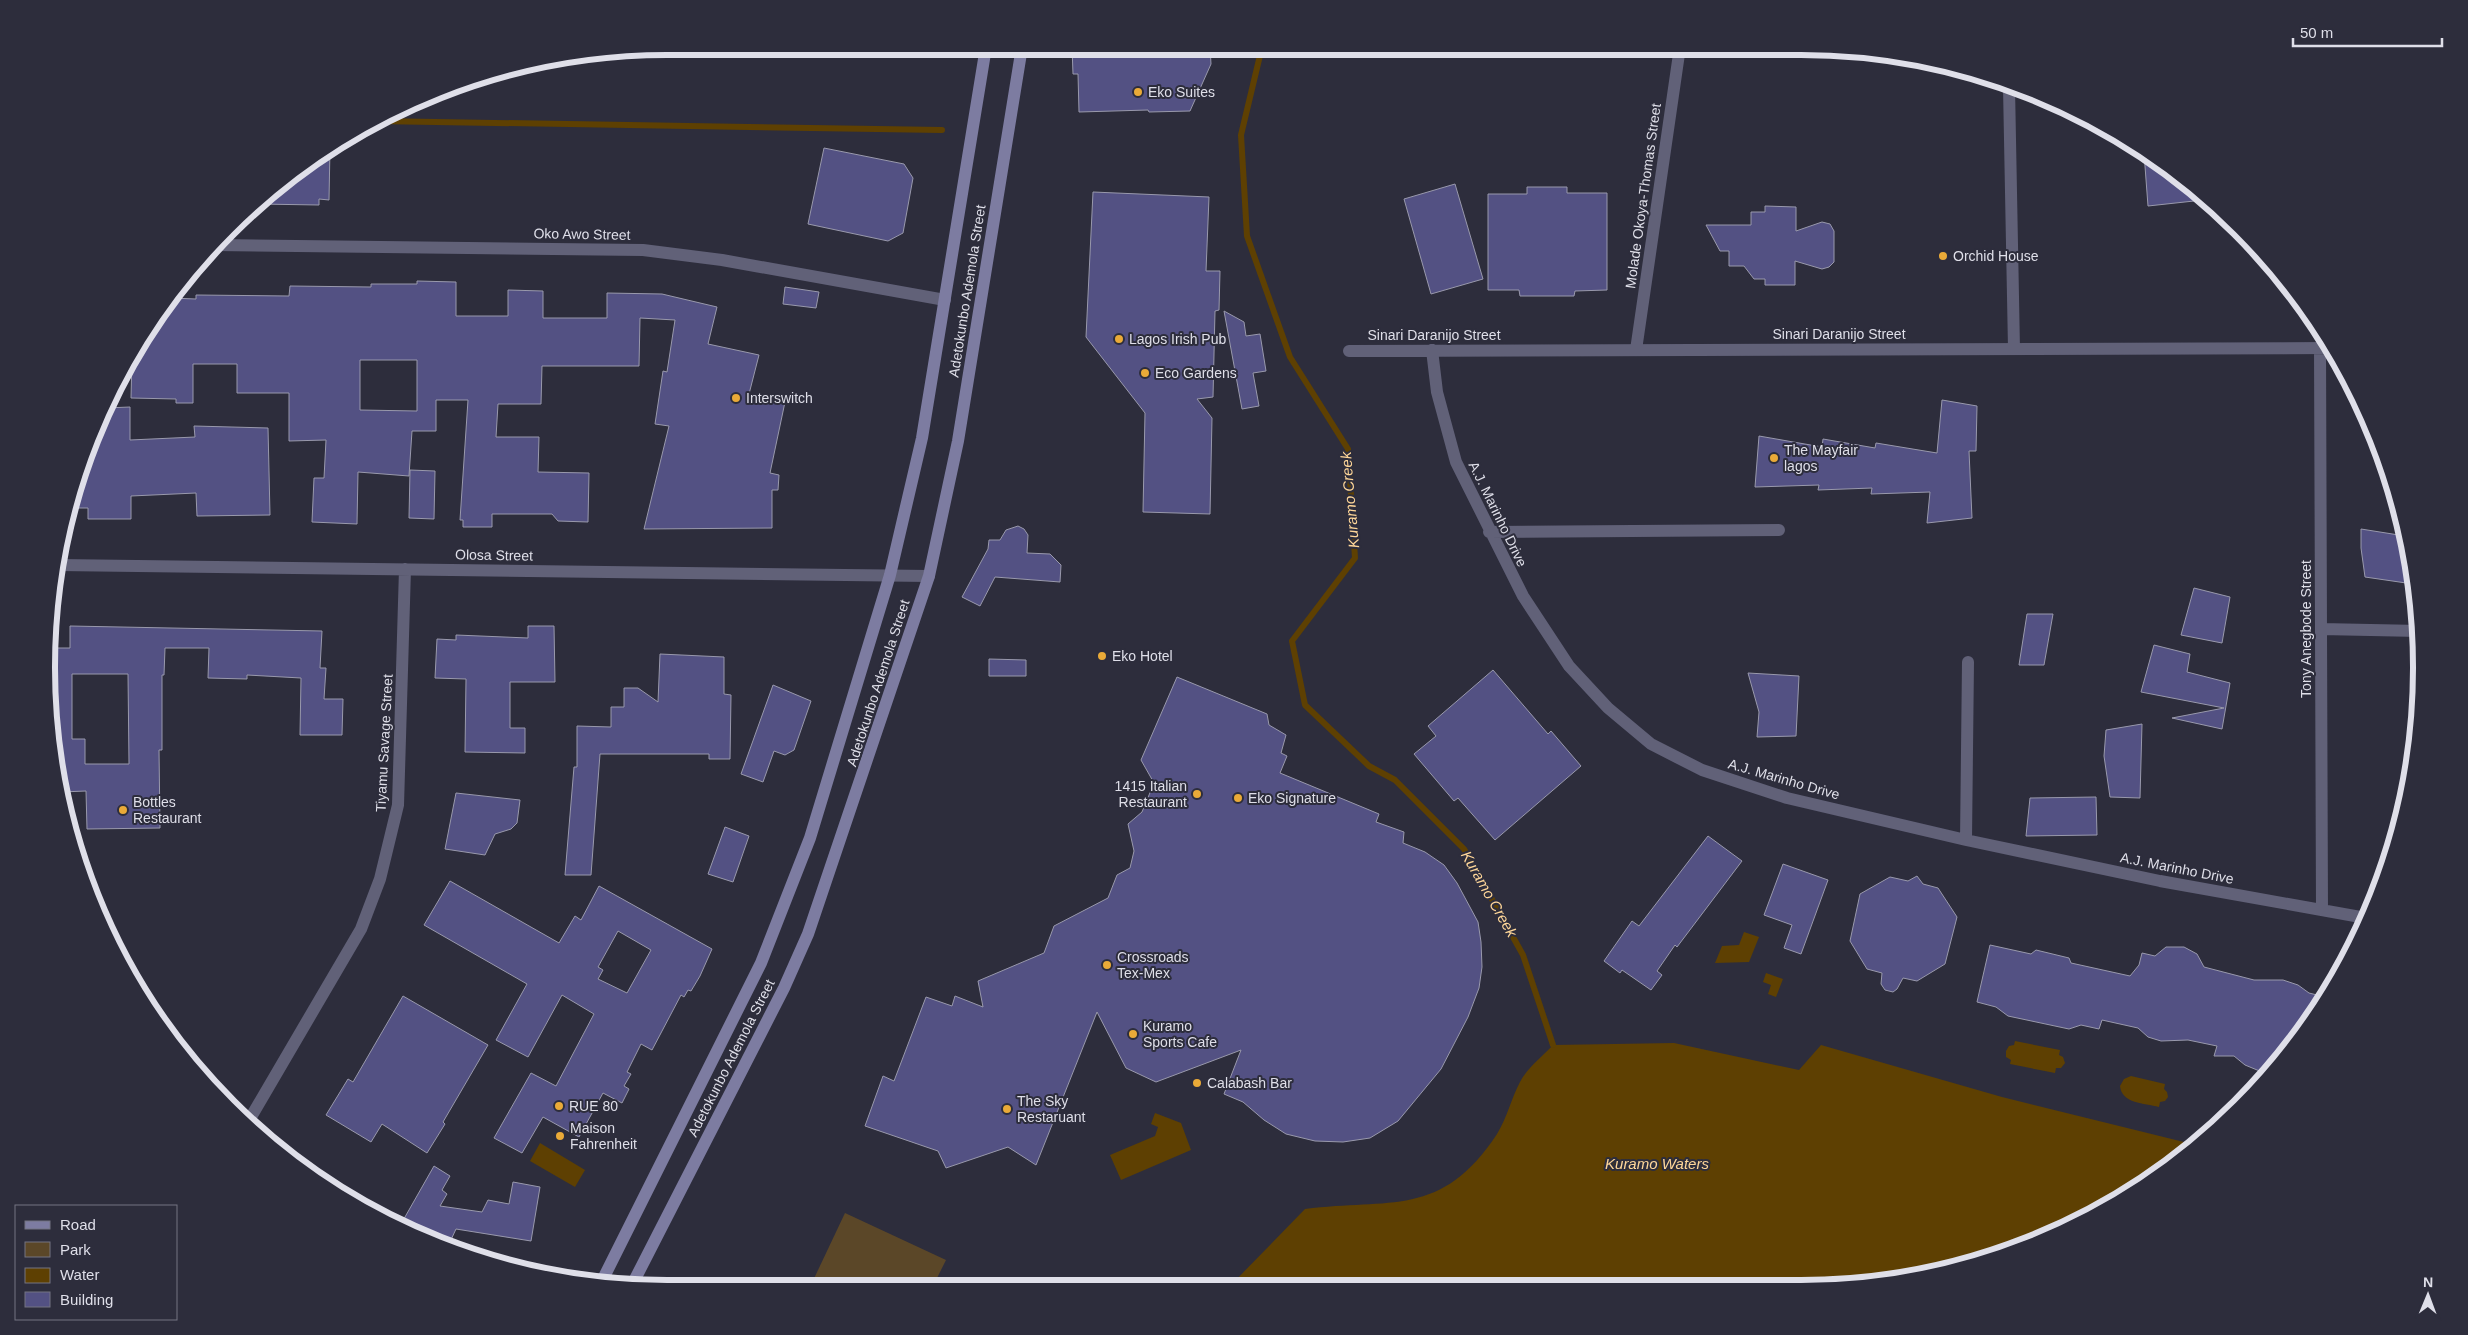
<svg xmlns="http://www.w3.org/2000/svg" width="2468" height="1335" viewBox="0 0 2468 1335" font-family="Helvetica,sans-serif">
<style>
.green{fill:#5b4728}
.water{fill:#5e4002}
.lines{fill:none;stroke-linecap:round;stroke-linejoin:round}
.stream{stroke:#5e4002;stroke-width:6}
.building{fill:#535183;stroke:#9999ac;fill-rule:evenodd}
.street{stroke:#616178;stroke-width:12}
.secondary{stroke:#7d7ca1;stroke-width:12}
.poi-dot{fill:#eaaa38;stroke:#2d2d3c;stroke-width:2}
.labels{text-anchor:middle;stroke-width:4;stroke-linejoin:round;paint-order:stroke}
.poi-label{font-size:14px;fill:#dfdfe9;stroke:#2d2d3c;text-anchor:start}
.street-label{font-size:14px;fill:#dfdfe9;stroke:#2d2d3c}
.water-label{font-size:15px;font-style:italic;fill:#fed699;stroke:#2d2d3c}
.rim{fill:none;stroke:#dfdfe9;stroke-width:6}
</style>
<rect width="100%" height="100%" fill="#2d2d3c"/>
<!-- green -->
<path class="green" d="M845,1213L946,1260L933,1286L810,1287Z"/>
<!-- water -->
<path class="water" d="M1744,932L1759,937L1749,962L1715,963L1722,946L1739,945Z
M1766,973L1783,979L1776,997L1768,994L1771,985L1763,982Z
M2015,1041L2060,1050L2059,1055L2063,1057L2065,1063L2061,1068H2056L2055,1073L2010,1064L2011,1060L2006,1057V1051L2009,1046L2014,1045Z
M1674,1043L1799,1070L1821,1045L2002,1097L2192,1144L2146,1184L2000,1256L1881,1283L1230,1286L1305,1209C1390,1198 1441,1219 1497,1134C1507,1118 1511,1099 1520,1082C1527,1068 1543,1056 1553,1045Z
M2131,1076L2165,1084L2164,1089L2167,1092L2168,1097L2165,1101L2160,1102L2159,1107C2144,1103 2122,1104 2120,1086L2124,1079Z
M1155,1113L1181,1123L1191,1150L1121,1180L1110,1155L1155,1136L1158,1127L1151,1124Z
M540,1143L585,1170L575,1187L530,1161Z"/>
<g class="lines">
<!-- stream -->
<path class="stream" d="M1262,47L1241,135L1247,236L1290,357L1348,449L1355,558L1292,641L1305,705L1369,766L1395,780L1464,849L1523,955L1553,1045
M375,121L942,130"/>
</g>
<!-- building -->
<path class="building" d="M1072,47H1210L1211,64L1190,111L1149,112L1148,110L1079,112L1078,74H1073Z
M330,147L329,200L319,199V205L258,204L289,175Z
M824,148L904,164L913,178L903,233L888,241L808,224Z
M2144,153L2192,188L2194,201L2148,206Z
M1455,184L1483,279L1431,294L1404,199Z
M1527,187H1567V193H1607V290L1575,291L1574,296H1520L1519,290H1488V194H1527Z
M1093,192L1209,197L1206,271H1220L1219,310L1215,311L1213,397L1197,399L1212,418L1210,514L1143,512L1145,413L1086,337Z
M1765,206L1796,207V231L1822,222L1830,224L1834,231V262L1829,267L1822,269L1795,261V285H1765V279H1754L1744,266H1729V251H1720L1706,225H1751V212H1765Z
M417,281L456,282V316H508V290L543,291V318H607V293L662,294L717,307L708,344L759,355L749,394L785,402L770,473L779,475L778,490H772V528L644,529L669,426L655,424L663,371L667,372L675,320L640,318L639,366H542L541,404H498L496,437H539L538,472L589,473L588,522L558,521L552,514H492V527H463V520H460L468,400H436V431H412L409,476L358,472L357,524L312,522L314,478H324L326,440L289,441V393H237V364H193V403H176V399L131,398L132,358L151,323L170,298L196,299V295L289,296L290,286L371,287V284H417ZM360,360H417V411L360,410Z
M785,287L819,292L816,308L783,304Z
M1224,311L1244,322L1246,336L1260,334L1266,371L1253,373L1259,406L1242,409Z
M1942,400L1977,406L1976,451H1969L1972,518L1927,523L1930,492L1871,494L1872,488L1818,490L1819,485L1755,487L1759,436L1822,447L1823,439L1875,448L1876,443L1937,453Z
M130,407V440L195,437L194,426L268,428L270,515L197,516L196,493L131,496V519H88V508H67L94,430L105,408Z
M410,470L435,471L434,519L409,518Z
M1018,526L1024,529L1028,535L1027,553L1050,554L1061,565L1060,582L995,577L980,606L962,597L988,549L989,540H1000L1006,530Z
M2361,529L2405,536L2413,584L2365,577L2361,548Z
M2194,588L2230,597L2222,643L2181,635Z
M2027,614H2053L2044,665H2019Z
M70,626L322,631L320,668H326L324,699H343L342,735H300L301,678L247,675V679L208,678L209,648H165L164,675H162V750H159L160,828L87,829L86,791L61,792L48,708V648H70ZM72,674H128L129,764H85V739H72Z
M528,626H554L555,682H510V728H525V753L465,752L466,679L435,678L437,639L456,640V635L528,638Z
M2154,645L2190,654L2187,672L2230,683L2222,729L2172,718L2224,708L2141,692Z
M660,654L724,657V694L731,695L730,759H709V754H600L591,875H565L574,767H577V726L611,727V707H624V688H638L658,702Z
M989,659L1026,660V676H989Z
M1493,670L1548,734L1551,731L1581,766L1495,840L1458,798L1454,801L1414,754L1436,736L1428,726Z
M1748,673L1799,676L1796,736L1757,737L1759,712Z
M1177,677L1267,714L1269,725L1286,735L1281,753L1287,756L1280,773L1379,814L1376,822L1404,832L1403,843L1425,852L1444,865L1457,883L1478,922L1481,942L1482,967L1479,988L1468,1017L1441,1069L1398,1121L1370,1138L1343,1142L1315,1141L1286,1134L1264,1120L1243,1102L1224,1094L1241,1050L1156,1082L1126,1068L1097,1012L1036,1165L1008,1147L946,1168L938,1151L865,1126L883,1076L894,1081L926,997L952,1006L955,996L983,1007L978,981L1044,953L1054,926L1108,898L1117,875L1130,868L1134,851L1128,824L1142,812L1154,783L1141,760Z
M773,685L811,701L794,750L785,755L774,751L763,782L741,774Z
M2142,724L2140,798L2110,797L2104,756L2106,730Z
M456,793L520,800L517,823L511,829L495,834L485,855L445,849Z
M2096,797L2097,835L2026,836L2030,798Z
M725,827L749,836L733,882L708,874Z
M1708,836L1742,861L1677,947L1675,945L1657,971L1662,975L1651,990L1622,970L1620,973L1604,961L1632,921L1639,926Z
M1783,864L1828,880L1801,954L1784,948L1792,925L1764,915Z
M1917,876L1923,884L1938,888L1957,917L1945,964L1917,981L1903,978L1897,989L1893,992L1885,990L1881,984L1882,973L1867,969L1850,941L1860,894L1890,877L1908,881Z
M450,881L559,943L575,916L581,920L599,886L712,949L700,976L691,991L688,990L684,997L681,995L652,1050L641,1044L627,1072L631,1074L624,1086L629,1089L622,1103L603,1093L579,1137L543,1117L522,1153L494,1138L531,1073L556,1086L594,1014L562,995L528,1057L496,1040L527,984L424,925ZM618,931L651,950L627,993L598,979L603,970L598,967Z
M1990,945L2031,954L2036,950L2069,958L2071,963L2130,976L2139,965L2142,953L2155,956L2166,947H2184L2197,954L2204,967L2254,980H2283L2298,985L2309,993L2325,997L2271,1073L2262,1072L2245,1065L2234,1056H2214L2217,1046L2188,1040L2161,1041L2148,1037L2138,1028L2102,1020L2099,1029L2081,1025L2069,1029L2008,1016L1996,1007L1977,1002Z
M403,996L488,1045L443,1122L445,1124L427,1153L382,1124L371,1142L326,1115L348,1079L353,1082Z
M434,1166L450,1176L442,1190L447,1194L440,1206L482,1212L488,1200L509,1204L513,1182L540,1187L531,1241L456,1229L449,1244L401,1224Z"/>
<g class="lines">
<!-- street -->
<path class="street" d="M2009,87L2014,349
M214,245L643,250L722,260L945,300
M2320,348L2322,910
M1432,350L1437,392L1456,462L1523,596L1569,666L1608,708L1651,744L1702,770L1787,798L1966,840L2160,881L2366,918
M1636,350L1680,47
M1349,351L2330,348
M1489,532L1779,530
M58,565L929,576
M2321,629L2420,631
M1966,840L1968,662
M248,1122L361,929L380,879L398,805L405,569"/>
<!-- secondary -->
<path class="secondary" d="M601,1283L761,963L810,838L890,575L922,438L986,47
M631,1287L784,988L808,934L929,576L958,441L1022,47"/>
</g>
<!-- markers -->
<g class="poi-dot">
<circle cx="1138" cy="92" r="5"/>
<circle cx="1943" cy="256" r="5"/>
<circle cx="1119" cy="339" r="5"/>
<circle cx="1145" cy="373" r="5"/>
<circle cx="736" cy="398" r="5"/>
<circle cx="1774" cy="458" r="5"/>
<circle cx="1102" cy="656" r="5"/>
<circle cx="1197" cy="794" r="5"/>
<circle cx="1238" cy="798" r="5"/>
<circle cx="123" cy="810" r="5"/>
<circle cx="1107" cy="965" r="5"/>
<circle cx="1133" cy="1034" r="5"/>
<circle cx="1197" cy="1083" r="5"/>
<circle cx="559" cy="1106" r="5"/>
<circle cx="1007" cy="1109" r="5"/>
<circle cx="560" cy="1136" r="5"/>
</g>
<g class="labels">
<!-- poi labels -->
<g class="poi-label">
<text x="1148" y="97">Eko Suites</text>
<text x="1953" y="261">Orchid House</text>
<text x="1129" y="344">Lagos Irish Pub</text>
<text x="1155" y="378">Eco Gardens</text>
<text x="746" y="403">Interswitch</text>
<text x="1784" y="455">The Mayfair<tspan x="1784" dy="16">lagos</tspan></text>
<text x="1112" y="661">Eko Hotel</text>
<text x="1187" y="791" text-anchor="end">1415 Italian<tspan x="1187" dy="16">Restaurant</tspan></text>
<text x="1248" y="803">Eko Signature</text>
<text x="133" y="807">Bottles<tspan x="133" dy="16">Restaurant</tspan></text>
<text x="1117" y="962">Crossroads<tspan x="1117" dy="16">Tex-Mex</tspan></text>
<text x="1143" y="1031">Kuramo<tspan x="1143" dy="16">Sports Cafe</tspan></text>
<text x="1207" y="1088">Calabash Bar</text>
<text x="1017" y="1106">The Sky<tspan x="1017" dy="16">Restaruant</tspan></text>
<text x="569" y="1111">RUE 80</text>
<text x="570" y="1133">Maison<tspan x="570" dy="16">Fahrenheit</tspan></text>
</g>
<!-- street labels -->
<g class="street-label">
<text transform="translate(1643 196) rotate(-82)" y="5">Molade Okoya-Thomas Street</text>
<text transform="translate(582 234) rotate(1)" y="5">Oko Awo Street</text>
<text transform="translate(967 291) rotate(-81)" y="5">Adetokunbo Ademola Street</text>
<text x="1839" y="339">Sinari Daranijo Street</text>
<text x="1434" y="340">Sinari Daranijo Street</text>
<text transform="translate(1498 514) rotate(64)" y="5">A.J. Marinho Drive</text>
<text transform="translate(494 555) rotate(1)" y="5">Olosa Street</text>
<text transform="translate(2306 629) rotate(-90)" y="5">Tony Anegbode Street</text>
<text transform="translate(878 683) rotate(-72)" y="5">Adetokunbo Ademola Street</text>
<text transform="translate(384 743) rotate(-87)" y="5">Tiyamu Savage Street</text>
<text transform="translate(1784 779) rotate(16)" y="5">A.J. Marinho Drive</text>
<text transform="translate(2177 868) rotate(11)" y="5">A.J. Marinho Drive</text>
<text transform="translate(731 1058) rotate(-63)" y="5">Adetokunbo Ademola Street</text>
</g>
<!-- water labels -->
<g class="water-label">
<text transform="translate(1350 500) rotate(-95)" y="5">Kuramo Creek</text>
<text transform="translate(1489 894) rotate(60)" y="5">Kuramo Creek</text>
<text x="1657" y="1169">Kuramo Waters</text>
</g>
</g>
<!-- crop -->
<path d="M0 0H2468V1335H0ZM667 55H1801A612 612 0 0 1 2413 667V668A612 612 0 0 1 1801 1280H667A612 612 0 0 1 55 668V667A612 612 0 0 1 667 55Z" fill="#2d2d3c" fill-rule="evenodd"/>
<path class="rim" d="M667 55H1801A612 612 0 0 1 2413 667V668A612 612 0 0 1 1801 1280H667A612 612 0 0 1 55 668V667A612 612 0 0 1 667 55Z"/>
<!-- legend -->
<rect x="15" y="1205" width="162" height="115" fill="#2d2d3c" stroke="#747481"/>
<rect x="25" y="1221" width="25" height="8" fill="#7d7ca1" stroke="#747481"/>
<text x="60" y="1230" font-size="15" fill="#dfdfe9">Road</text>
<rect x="25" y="1242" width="25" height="15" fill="#5b4728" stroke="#747481"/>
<text x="60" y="1255" font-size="15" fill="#dfdfe9">Park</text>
<rect x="25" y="1268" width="25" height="15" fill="#5e4002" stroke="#747481"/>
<text x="60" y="1280" font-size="15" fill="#dfdfe9">Water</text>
<rect x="25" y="1292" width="25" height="15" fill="#535183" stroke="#747481"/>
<text x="60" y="1305" font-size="15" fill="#dfdfe9">Building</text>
<!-- north arrow -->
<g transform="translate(2428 1295) rotate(1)" stroke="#2d2d3c" stroke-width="4" paint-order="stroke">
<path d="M0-4L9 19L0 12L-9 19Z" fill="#dfdfe9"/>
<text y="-8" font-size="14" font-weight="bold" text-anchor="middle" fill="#dfdfe9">N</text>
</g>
<!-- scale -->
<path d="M2293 38v8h149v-8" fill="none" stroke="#dfdfe9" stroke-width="2.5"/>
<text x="2300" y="38" font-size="15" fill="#dfdfe9" stroke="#2d2d3c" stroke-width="4" paint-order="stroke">50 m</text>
</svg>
